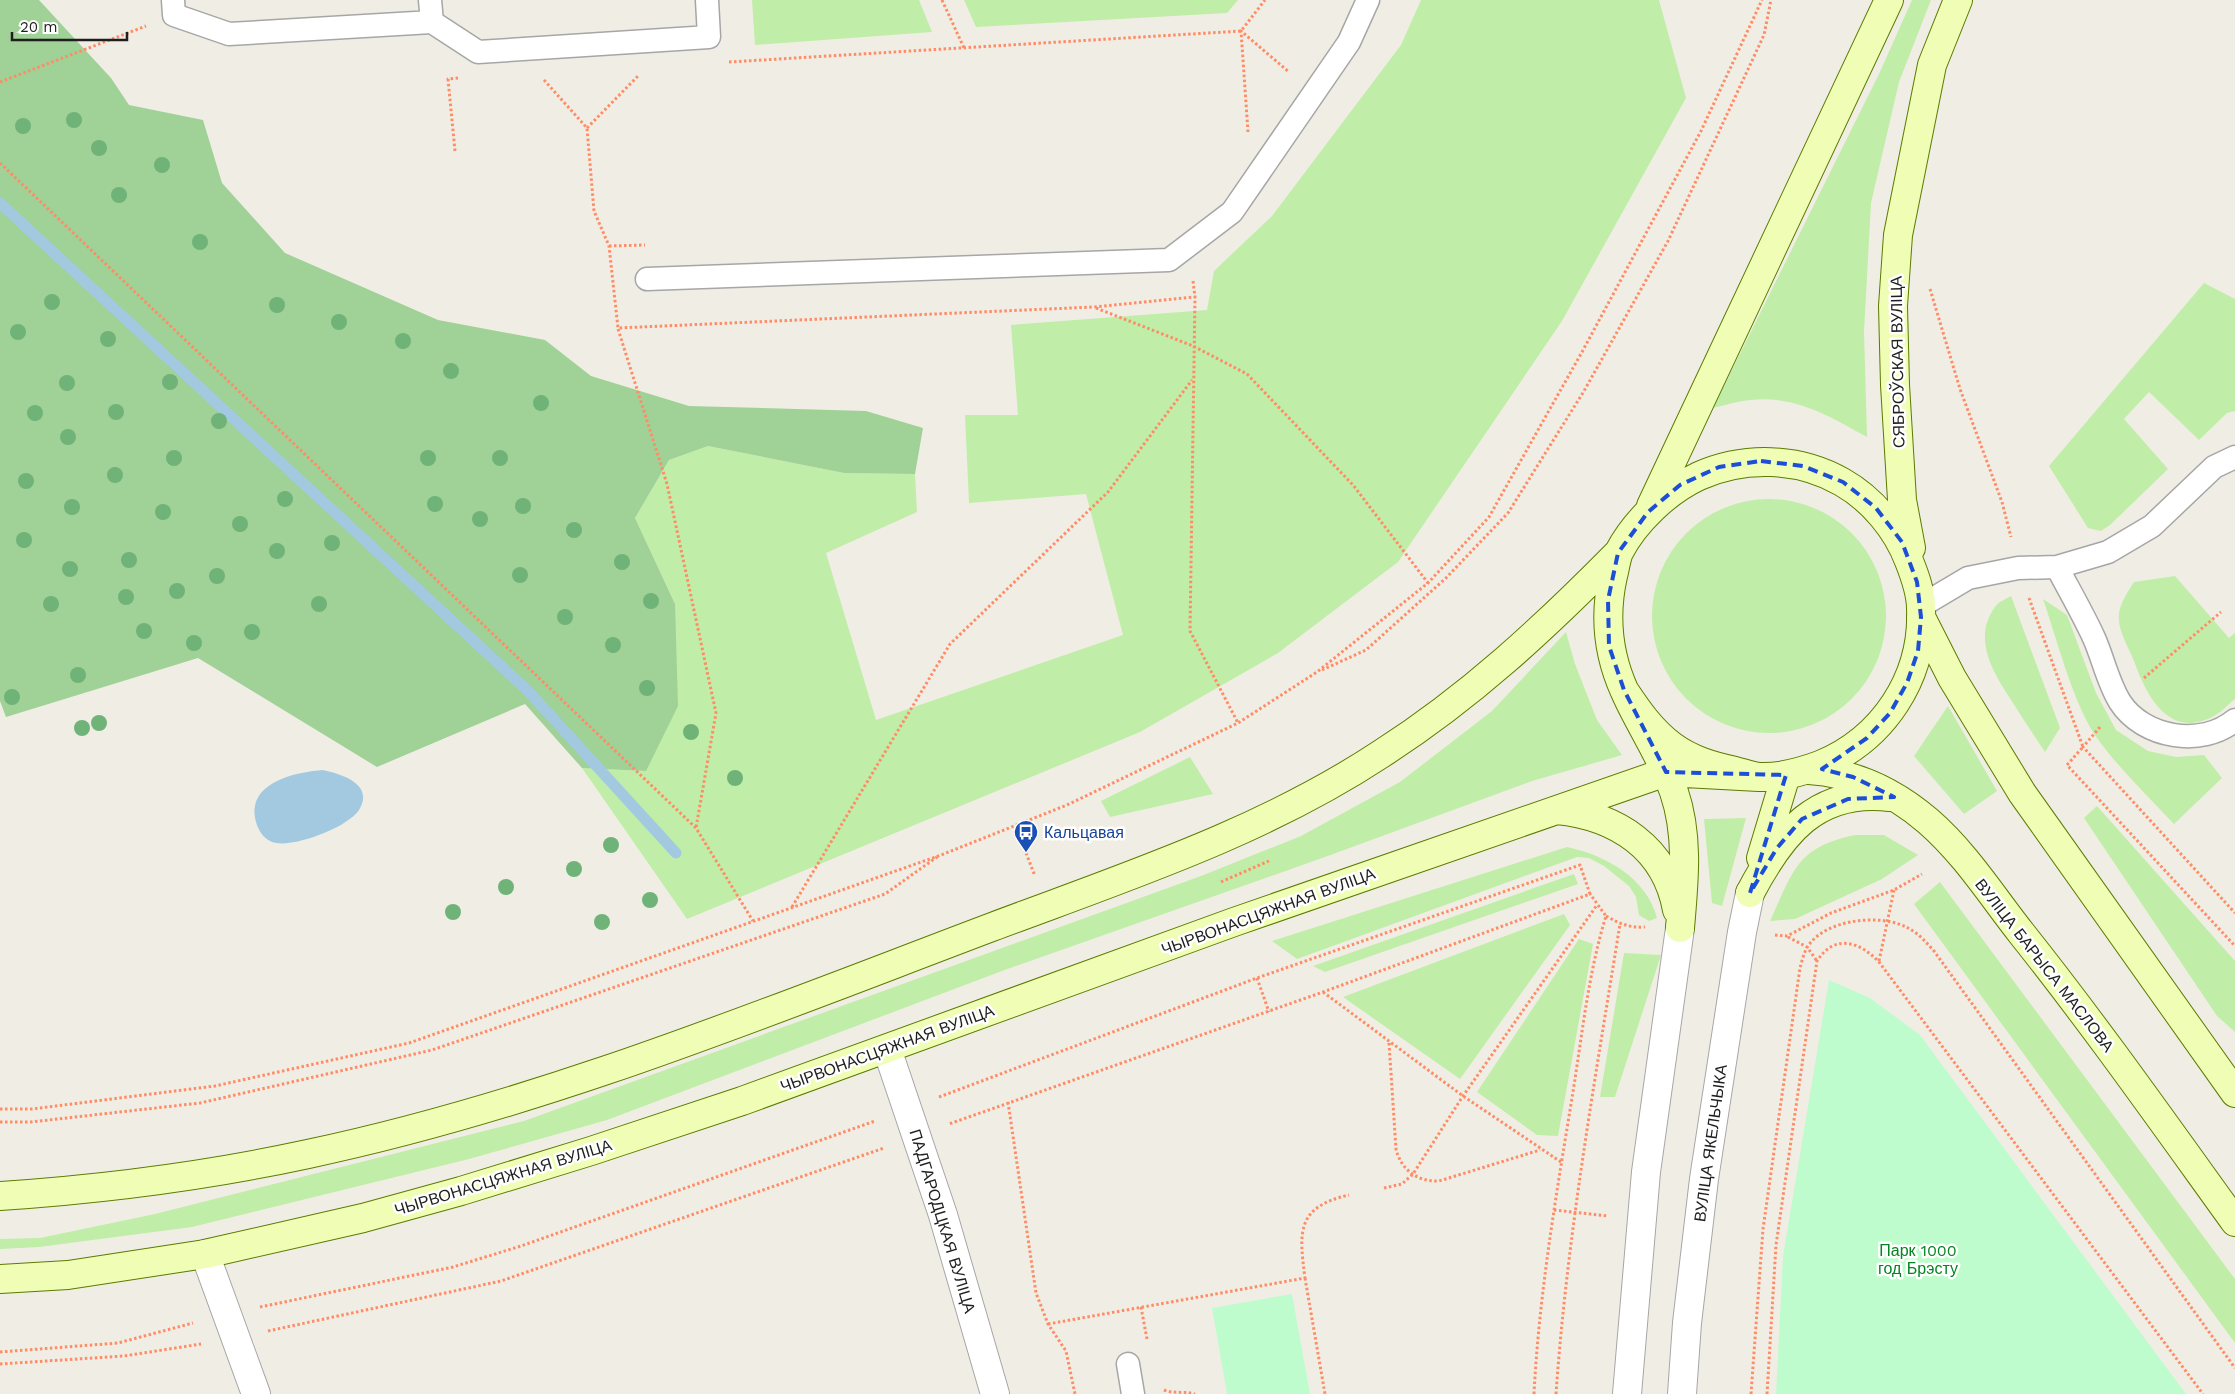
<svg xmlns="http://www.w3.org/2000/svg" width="2235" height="1394" viewBox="0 0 2235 1394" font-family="'Work Sans',sans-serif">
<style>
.grass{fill:#c0eda7}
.forest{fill:#a0d197}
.park{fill:#bffccd}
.water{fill:#a2c9e0}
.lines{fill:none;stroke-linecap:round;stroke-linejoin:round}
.stream{stroke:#a2c9e0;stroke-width:11}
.lane-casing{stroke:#a6a6a6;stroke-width:25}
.street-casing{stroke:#a6a6a6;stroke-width:30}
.secondary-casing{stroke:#5c7b00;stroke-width:30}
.path{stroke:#ff8c66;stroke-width:3;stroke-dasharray:2.5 2.5;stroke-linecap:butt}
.lane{stroke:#fff;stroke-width:22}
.street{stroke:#fff;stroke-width:28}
.secondary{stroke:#effdb5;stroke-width:28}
.tree{fill:#6fb379}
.marked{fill:none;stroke:#1d4ed8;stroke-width:4;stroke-dasharray:10 6;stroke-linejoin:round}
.labels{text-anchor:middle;stroke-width:5;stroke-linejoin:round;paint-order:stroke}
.street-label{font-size:16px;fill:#1f1f1f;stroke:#fff}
.transit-label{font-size:16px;fill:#164399;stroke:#fff;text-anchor:start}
.park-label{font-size:16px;fill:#068322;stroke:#fff}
</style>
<rect width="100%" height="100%" fill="#f0eee4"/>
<!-- grass -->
<path class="grass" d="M752,0H919L932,32L755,45Z
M964,0H1238L1227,13L976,27Z
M1421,0H1659L1686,98L1562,321L1398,562L1278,653L1140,732L687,919L582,768L646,771L675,604L635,518L669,460L708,446L844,473L915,474L917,512L826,553L876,720L1123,635L1086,494L969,503L965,415H1018L1011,325L1207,310L1214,271L1272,216L1401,45Z
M1912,0H1931L1899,82L1871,203L1864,332L1867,437C1831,417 1795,395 1751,400C1738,401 1725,405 1713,408L1879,74Z
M2204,283L2235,299V411L2227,413L2199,440L2149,392L2124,419L2168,469L2110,525L2101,531L2088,528L2049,466Z
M1652 616a117 117 0 1 1 234 0a117 117 0 1 1-234 0Z
M2175,576L2229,638L2235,633V699C2228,704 2222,712 2214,716C2169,740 2147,697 2134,661C2129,649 2120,633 2119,621C2117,607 2127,593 2134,582Z
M2011,596L2060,728L2045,752C2035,737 2025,722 2015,706C1997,678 1970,641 1995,607C1998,602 2006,599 2011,596Z
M2043,599L2067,615L2096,693L2116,730L2148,751L2176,757L2204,755L2222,778L2174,824C2147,795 2117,767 2095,735C2072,700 2057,639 2043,599Z
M1566,632L1575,664L1597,720L1622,755L1532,781L1325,857L1010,968L607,1120L469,1159L192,1227L39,1247L0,1249V1239L40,1238L155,1214L524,1121L1201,876L1301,836L1400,782L1492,711Z
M1948,706L1997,791L1964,814L1914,756Z
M1190,757L1213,794L1110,817L1101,801Z
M2097,806L2235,961V1032L2217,1016L2084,818Z
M1746,818L1722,906L1712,903L1704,819Z
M1855,835H1884L1918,855L1882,879L1795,919L1770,921C1793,872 1796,847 1855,835Z
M1567,847C1605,855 1647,878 1657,918L1649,921L1639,915L1636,897L1629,886L1604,866L1589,858L1577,857L1297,959L1272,941Z
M1574,874L1578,884L1325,972L1313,966Z
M1940,882L2235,1279V1343L1914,904Z
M1564,914L1570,925L1460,1079L1343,997Z
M1579,939L1593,944L1558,1136L1537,1135L1477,1092Z
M1624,953L1661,955L1615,1097H1600Z"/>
<!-- forest -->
<path class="forest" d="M0,0H39L111,78L129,105L203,120L222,183L285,253L438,320L545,340L591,376L689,406L866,411L923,428L915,474L844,473L708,446L669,460L635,518L675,604L678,706L646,771L582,768L525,704L377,767L198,658L6,717L0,701Z"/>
<!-- park -->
<path class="park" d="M1829,980L1870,998L1920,1035L2186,1394H1776L1783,1256Z
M1292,1294L1310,1394H1227L1212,1308Z"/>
<!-- water -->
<path class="water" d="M323,770C341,774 375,784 359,810C347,828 291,849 272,842C264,839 258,830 256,822C245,783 295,772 323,770Z"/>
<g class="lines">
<!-- stream -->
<path class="stream" d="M0,203L528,691L676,853"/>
<!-- lane casing -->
<g class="lane-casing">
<path id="lane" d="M173,0L174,15L229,34L432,22
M430,0L432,22L478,52L709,37L707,0
M647,279L1169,260L1232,212L1349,42L1368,0
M2057,567C2069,590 2083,614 2094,638C2103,658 2108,683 2120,702C2143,738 2202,748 2235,720
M1921,606L1968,578L2018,568L2057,567L2108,552L2152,526L2214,467L2235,457
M1128,1364L1133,1394"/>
</g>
<!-- street casing -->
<g class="street-casing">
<path id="street" d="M887,1049L943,1215L995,1394
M205,1254L256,1394
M1627,1394L1646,1172L1680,928
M1682,1394L1687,1323L1704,1179L1742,932L1750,893"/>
</g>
<!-- secondary casing -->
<g class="secondary-casing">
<path id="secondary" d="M1651,506L1889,0
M1911,548L1902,500L1895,385L1893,306L1898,235L1932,65L1958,0
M1921,617L1952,678L2022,793L2235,1093
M1624,690C1638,711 1651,730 1672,746C1691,760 1712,766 1735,771C1743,773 1751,776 1759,777C1779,778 1801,772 1820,765C1883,739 1924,678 1921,609C1921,592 1915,576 1909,561C1897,529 1872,499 1842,482C1798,457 1744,456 1699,476C1667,491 1635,521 1619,552C1616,559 1615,569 1613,576C1604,616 1608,655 1625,692C1640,726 1662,757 1674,792C1689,836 1684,882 1680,928
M1809,770C1855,773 1893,791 1928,821C1965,853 1992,896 2022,934C2096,1027 2165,1125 2235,1222
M1557,810C1617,816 1666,848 1677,910
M1761,858L1786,775
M1750,893C1781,834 1816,788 1890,797
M0,1196C104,1189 206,1176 308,1154C544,1104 767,1012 992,927C1125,877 1261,833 1381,754C1470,697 1544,628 1618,553
M0,1279L68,1275L205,1254L363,1218L461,1191L591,1151L742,1101L1234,922L1666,772L1759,777"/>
</g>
<!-- path -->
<path class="path" d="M942,0L964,48
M729,62L1241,31L1265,0
M544,80L587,128L594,211L609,246L618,328L1093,307L1195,297L1190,631L1238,723
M0,82L146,26
M587,128L639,75
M1248,132L1241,31L1289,72
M455,151L448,79L458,78
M0,163L696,828L753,921
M609,246L645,245
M1193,281L1195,297
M1930,289L1960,389L2002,502L2011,537
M1096,308L1193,346L1247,374L1353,485L1428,583
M618,329L667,484L716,713L696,828
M2029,598L2083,747L2067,765L2235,946
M1322,670L1366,650L1446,578L1508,513L1584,391L1668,241L1764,35L1771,0
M2144,678L2221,612
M2100,727L2083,747L2235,913
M1026,853L1035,876
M1221,882L1269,861
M792,907L950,644L1108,492L1192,380
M1606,916C1620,924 1630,928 1645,927
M1775,935L1787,936L1831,913L1894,890L1922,874
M1788,937L1807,947L1817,961
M1879,961L1894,890
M1257,978L1269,1012
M1323,992L1463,1096L1561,1162
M1389,1043L1396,1149C1401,1170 1418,1182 1439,1181L1540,1150
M939,1097L1257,978L1580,865L1590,894L1323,992L949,1124
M1008,1102L1036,1293L1048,1324L1066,1351L1075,1394
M0,1109H32L215,1086L409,1043L941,855L1067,805L1238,723L1317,672L1428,583L1489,517L1582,352L1701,131L1762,0
M0,1122H31L200,1103L432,1050L885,894L937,857
M1384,1188L1402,1184L1413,1174L1463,1096L1597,905
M1554,1210L1608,1216
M1305,1278L1325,1394
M260,1307L453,1267L521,1246L875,1121
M1141,1307L1147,1339
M1048,1324L1305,1278C1299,1232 1296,1207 1349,1195
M268,1331L501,1281L884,1148
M0,1352L118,1343L193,1323
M0,1364L124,1356L201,1344
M1164,1390C1174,1394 1185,1391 1195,1394
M1534,1394C1539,1295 1556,1196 1572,1098C1582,1037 1588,974 1606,916L1590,894
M1556,1394C1567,1236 1595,1080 1620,924
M1751,1394L1763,1229L1800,968C1802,961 1804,952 1808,946C1826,919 1881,913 1908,928C1918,933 1926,942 1934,951L2235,1368
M1767,1394L1776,1245L1817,961C1835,933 1860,942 1879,962L2203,1394"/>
<!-- lane -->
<use href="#lane" class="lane"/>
<!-- street -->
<use href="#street" class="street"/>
<!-- secondary -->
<use href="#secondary" class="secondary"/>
</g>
<!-- trees -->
<g class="tree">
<circle cx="74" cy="120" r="8"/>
<circle cx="23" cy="126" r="8"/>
<circle cx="99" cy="148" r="8"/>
<circle cx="162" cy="165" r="8"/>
<circle cx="119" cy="195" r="8"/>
<circle cx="200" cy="242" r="8"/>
<circle cx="52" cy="302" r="8"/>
<circle cx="277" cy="305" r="8"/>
<circle cx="339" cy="322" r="8"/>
<circle cx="18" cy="332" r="8"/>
<circle cx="108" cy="339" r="8"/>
<circle cx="403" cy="341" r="8"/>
<circle cx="451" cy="371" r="8"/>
<circle cx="170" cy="382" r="8"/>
<circle cx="67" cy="383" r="8"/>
<circle cx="541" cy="403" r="8"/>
<circle cx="116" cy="412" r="8"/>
<circle cx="35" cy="413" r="8"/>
<circle cx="219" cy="421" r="8"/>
<circle cx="68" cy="437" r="8"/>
<circle cx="174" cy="458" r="8"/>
<circle cx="428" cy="458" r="8"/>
<circle cx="500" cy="458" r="8"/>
<circle cx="115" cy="475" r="8"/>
<circle cx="26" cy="481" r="8"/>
<circle cx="285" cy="499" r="8"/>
<circle cx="435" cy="504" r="8"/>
<circle cx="523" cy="506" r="8"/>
<circle cx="72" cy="507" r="8"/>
<circle cx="163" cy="512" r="8"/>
<circle cx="480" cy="519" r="8"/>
<circle cx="240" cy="524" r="8"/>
<circle cx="574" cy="530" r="8"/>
<circle cx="24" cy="540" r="8"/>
<circle cx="332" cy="543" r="8"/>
<circle cx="277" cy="551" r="8"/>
<circle cx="129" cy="560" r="8"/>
<circle cx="622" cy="562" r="8"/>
<circle cx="70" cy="569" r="8"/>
<circle cx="520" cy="575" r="8"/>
<circle cx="217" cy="576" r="8"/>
<circle cx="177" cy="591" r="8"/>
<circle cx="126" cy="597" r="8"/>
<circle cx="651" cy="601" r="8"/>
<circle cx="51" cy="604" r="8"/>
<circle cx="319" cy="604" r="8"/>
<circle cx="565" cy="617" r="8"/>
<circle cx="144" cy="631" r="8"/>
<circle cx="252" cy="632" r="8"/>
<circle cx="194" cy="643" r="8"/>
<circle cx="613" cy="645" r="8"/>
<circle cx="78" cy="675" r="8"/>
<circle cx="647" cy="688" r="8"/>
<circle cx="12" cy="697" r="8"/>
<circle cx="99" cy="723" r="8"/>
<circle cx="82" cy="728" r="8"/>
<circle cx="691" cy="732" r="8"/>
<circle cx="735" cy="778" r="8"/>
<circle cx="611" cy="845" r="8"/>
<circle cx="574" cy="869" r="8"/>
<circle cx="506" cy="887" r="8"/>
<circle cx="650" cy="900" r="8"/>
<circle cx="453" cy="912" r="8"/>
<circle cx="602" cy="922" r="8"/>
</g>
<!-- marked area -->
<path class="marked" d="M1761,461L1803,466L1843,482L1876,508L1902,542L1917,582L1921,617L1918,651L1907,683L1890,713L1867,738L1822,769L1853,777L1894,797L1848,799L1802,819L1777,848L1750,893L1786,775L1666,772L1624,690L1609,646L1608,600L1618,553L1648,512L1680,485L1719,467Z"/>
<!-- icons -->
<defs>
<g id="bus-pin" transform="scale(1.25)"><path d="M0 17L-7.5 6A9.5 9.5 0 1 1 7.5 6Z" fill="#1a4fb4" stroke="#fff"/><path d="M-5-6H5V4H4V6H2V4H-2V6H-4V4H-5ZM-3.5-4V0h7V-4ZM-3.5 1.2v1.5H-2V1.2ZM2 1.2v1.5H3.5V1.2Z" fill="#fff"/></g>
</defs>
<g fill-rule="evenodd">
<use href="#bus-pin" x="1026" y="832"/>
</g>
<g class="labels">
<!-- street labels -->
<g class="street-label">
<text transform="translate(1897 362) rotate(-91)" y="6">СЯБРОЎСКАЯ ВУЛІЦА</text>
<text transform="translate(1268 911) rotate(-20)" y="6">ЧЫРВОНАСЦЯЖНАЯ ВУЛІЦА</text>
<text transform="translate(2045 965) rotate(52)" y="6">ВУЛІЦА БАРЫСА МАСЛОВА</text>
<text transform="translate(887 1048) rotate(-20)" y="6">ЧЫРВОНАСЦЯЖНАЯ ВУЛІЦА</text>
<text transform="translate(1710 1143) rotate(-82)" y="6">ВУЛІЦА ЯКЕЛЬЧЫКА</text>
<text transform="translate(503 1177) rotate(-17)" y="6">ЧЫРВОНАСЦЯЖНАЯ ВУЛІЦА</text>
<text transform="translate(943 1221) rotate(73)" y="6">ПАДГАРОДЦКАЯ ВУЛІЦА</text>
</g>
<!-- transit labels -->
<g class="transit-label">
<text x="1044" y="838">Кальцавая</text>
</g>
<!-- park labels -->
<g class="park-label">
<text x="1918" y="1256">Парк 1000<tspan x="1918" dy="18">год Брэсту</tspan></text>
</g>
</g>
<!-- scale -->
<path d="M12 32v8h115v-8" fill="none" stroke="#1f1f1f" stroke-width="2.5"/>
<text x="20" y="32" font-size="15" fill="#1f1f1f" stroke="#ffffff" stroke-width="4" paint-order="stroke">20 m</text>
</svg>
